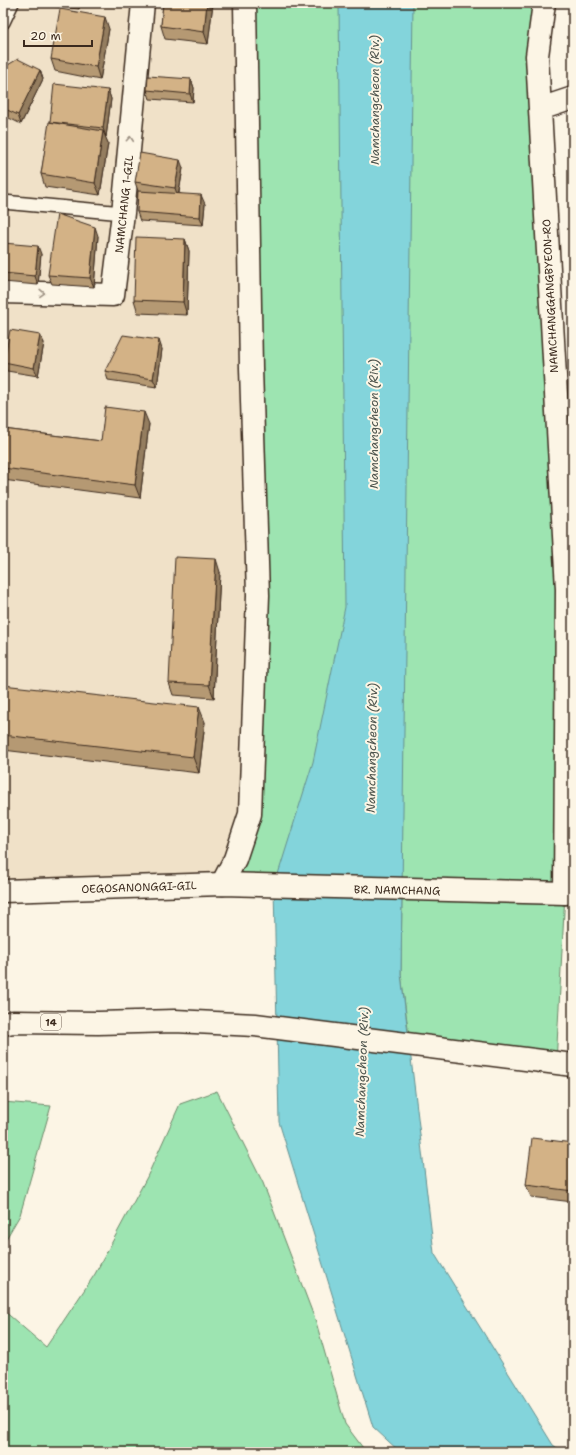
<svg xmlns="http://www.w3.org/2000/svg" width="576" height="1455" viewBox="0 0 576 1455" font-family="'Shantell Sans',sans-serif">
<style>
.built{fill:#f0e1c8}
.green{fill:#9de4b1;stroke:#6c8768}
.water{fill:#83d4db;stroke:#66908f}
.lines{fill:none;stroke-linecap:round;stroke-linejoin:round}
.service-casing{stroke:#3b2a1e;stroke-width:16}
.minor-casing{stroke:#3b2a1e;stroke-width:25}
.tertiary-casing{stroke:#3b2a1e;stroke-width:25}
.secondary-casing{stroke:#3b2a1e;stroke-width:25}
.primary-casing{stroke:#3b2a1e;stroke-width:25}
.service{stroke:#fcf5e5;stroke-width:13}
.minor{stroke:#fcf5e5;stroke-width:22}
.tertiary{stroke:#fcf5e5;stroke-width:22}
.secondary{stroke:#fcf5e5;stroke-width:22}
.primary{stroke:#fcf5e5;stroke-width:22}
.wall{fill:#b59973;stroke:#3b2a1e}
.shaded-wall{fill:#947d5e;stroke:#3b2a1e}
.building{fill:#d3b286;stroke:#3b2a1e}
.oneway{stroke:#9c9082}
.labels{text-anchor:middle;stroke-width:4;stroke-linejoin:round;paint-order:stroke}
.shield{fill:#fcf5e5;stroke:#75675a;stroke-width:1}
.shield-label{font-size:10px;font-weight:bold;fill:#3b2a1e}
.street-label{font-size:11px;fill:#3b2a1e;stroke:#fcf5e5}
.water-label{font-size:12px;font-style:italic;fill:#4d544d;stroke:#fcf5e5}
</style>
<rect width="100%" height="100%" fill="#fcf5e5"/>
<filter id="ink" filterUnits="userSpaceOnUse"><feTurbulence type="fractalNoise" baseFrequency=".025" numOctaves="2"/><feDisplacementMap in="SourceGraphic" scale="8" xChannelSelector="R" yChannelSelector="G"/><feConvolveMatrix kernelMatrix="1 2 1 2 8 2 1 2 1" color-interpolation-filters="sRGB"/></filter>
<g filter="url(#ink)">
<!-- built -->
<path class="built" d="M3,3H245L250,814L222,884L3,894Z"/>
<!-- green -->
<path class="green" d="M245,3H544L567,589L565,893L556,1064L410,1045L401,974L402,889L222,884L250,814Z
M217,1091L263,1183L316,1322L345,1424L366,1452H3V1310L46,1347L95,1274L147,1177L180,1104Z
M3,1102L51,1106L20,1215L3,1244Z"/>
<!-- water -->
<path class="water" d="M339,3H413L401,974L434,1253L553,1445L563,1452H400L373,1427L279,1122L274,887L313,762L345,607Z"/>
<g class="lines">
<!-- service casing -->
<g class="service-casing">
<path id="service" d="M3,22L12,3
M3,202L123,213"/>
</g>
<!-- minor casing -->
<g class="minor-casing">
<path id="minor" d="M222,884L235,859L250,814L258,595L251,368L245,3"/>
</g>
<!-- tertiary casing -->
<g class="tertiary-casing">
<path id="tertiary" d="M544,3L537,56L567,589L565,893
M540,109L573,98
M3,292L113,295L123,213L143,3"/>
</g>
<!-- secondary casing -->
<g class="secondary-casing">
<path id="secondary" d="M3,891L222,884L565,893"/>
</g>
<!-- primary casing -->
<g class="primary-casing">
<path id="primary" d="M3,1024L13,1022L98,1023L175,1021L255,1025L573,1065"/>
</g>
<!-- service -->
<use href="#service" class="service"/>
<!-- minor -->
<use href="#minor" class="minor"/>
<!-- tertiary -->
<use href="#tertiary" class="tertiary"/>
<!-- secondary -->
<use href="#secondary" class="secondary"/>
<!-- primary -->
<use href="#primary" class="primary"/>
</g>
<!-- wall -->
<path class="wall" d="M37,3H80L79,9L38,5Z
M163,3H213L208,44L165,39L161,26Z
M109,29L100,80L55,71L51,59Z
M40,70L43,79L21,124L3,115V71Z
M191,79L194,88L193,102L150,99L147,90Z
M108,90L111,99L106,137H105L108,143L100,195L45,187L41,174L50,122Z
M183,168L179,193L205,204L203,225L140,221L137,212L138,191L135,182Z
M98,236L94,287L52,284L48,275Z
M185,239L189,251L187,315L138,313L134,300Z
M3,243L41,254L38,285L3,282Z
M40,335L44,343L38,376L7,371L4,362Z
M162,349L157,387L108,380L105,371Z
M149,424L140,498L3,480V429L101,441Z
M220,572L214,698L173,695L169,683Z
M3,685L205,722L199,773L3,750Z
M573,1143V1202L531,1197L526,1185Z"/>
<!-- shaded-wall -->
<path class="shaded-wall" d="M3,3H7L3,12Z
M76,3H80L79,9Z
M207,3H213L208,44L204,32Z
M105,17L109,29L100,80L96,67Z
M40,70L43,79L21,124L18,115Z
M191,79L194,88L193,102L190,94Z
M108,90L111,99L106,137L103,128Z
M103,131L108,143L100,195L95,183Z
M180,160L183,168L178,197L175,188Z
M201,195L205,204L203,225L200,217Z
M95,227L98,236L94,287L90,278Z
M185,239L189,251L187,315L183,302Z
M38,246L41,254L38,285L35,276Z
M40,335L44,343L38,376L34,368Z
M159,340L162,349L157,387L153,379Z
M144,412L149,424L140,498L135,485Z
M216,559L220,572L214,698L209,685Z
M199,707L205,722L199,773L193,757Z"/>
<!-- building -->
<path class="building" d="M163,3H207L204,32L161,26Z
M60,9L105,17L96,67L51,59Z
M18,59L40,70L18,115L3,108V71L6,66Z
M148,76L191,79L190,94L147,90Z
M54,84L108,90L103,128L50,122Z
M49,122L103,131L95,183L41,174Z
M140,153L180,160L175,188L135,182Z
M138,191L201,195L200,217L137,212Z
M57,214L95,227L90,278L48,275Z
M136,237L185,239L183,302L134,300Z
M3,243L38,246L35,276L3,273Z
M10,330L40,335L34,368L4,362Z
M123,335L159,340L153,379L105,371Z
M105,407L144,412L135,485L3,468V429L101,441Z
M175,557L216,559L209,685L169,683Z
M3,685L199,707L193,757L3,735Z
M532,1138L573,1143V1191L526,1185Z"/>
<!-- one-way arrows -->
<defs><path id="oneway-chevron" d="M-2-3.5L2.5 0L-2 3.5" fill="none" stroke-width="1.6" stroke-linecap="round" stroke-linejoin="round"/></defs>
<g class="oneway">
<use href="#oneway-chevron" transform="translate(130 139) rotate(-85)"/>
<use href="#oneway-chevron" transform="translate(42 293) rotate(2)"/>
</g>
</g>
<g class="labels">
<!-- shield labels -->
<rect class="shield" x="41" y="1014" width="20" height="16" rx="3"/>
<g class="shield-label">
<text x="51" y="1026">14</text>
</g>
<!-- street labels -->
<g class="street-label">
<text transform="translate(124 204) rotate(-84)" y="4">NAMCHANG 1-GIL</text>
<text transform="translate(550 296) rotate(-93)" y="4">NAMCHANGGANGBYEON-RO</text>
<text transform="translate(139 887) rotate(-2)" y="4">OEGOSANONGGI-GIL</text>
<text transform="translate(397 890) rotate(1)" y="4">BR. NAMCHANG</text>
</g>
<!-- water labels -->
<g class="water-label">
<text transform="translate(375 100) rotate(-90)" y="4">Namchangcheon (Riv.)</text>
<text transform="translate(374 424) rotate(-90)" y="4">Namchangcheon (Riv.)</text>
<text transform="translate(372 748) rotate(-89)" y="4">Namchangcheon (Riv.)</text>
<text transform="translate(362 1072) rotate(-88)" y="4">Namchangcheon (Riv.)</text>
</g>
</g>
<!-- margin -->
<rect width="576" height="1455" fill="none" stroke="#fcf5e5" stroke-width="16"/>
<rect x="8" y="8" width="560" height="1439" fill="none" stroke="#3b2a1e" stroke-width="1.5" filter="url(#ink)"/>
<!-- scale -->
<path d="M24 40v6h68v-6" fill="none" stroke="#3b2a1e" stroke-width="2"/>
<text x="30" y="40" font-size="12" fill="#3b2a1e" stroke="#fcf5e5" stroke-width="3" paint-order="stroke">20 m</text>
</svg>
